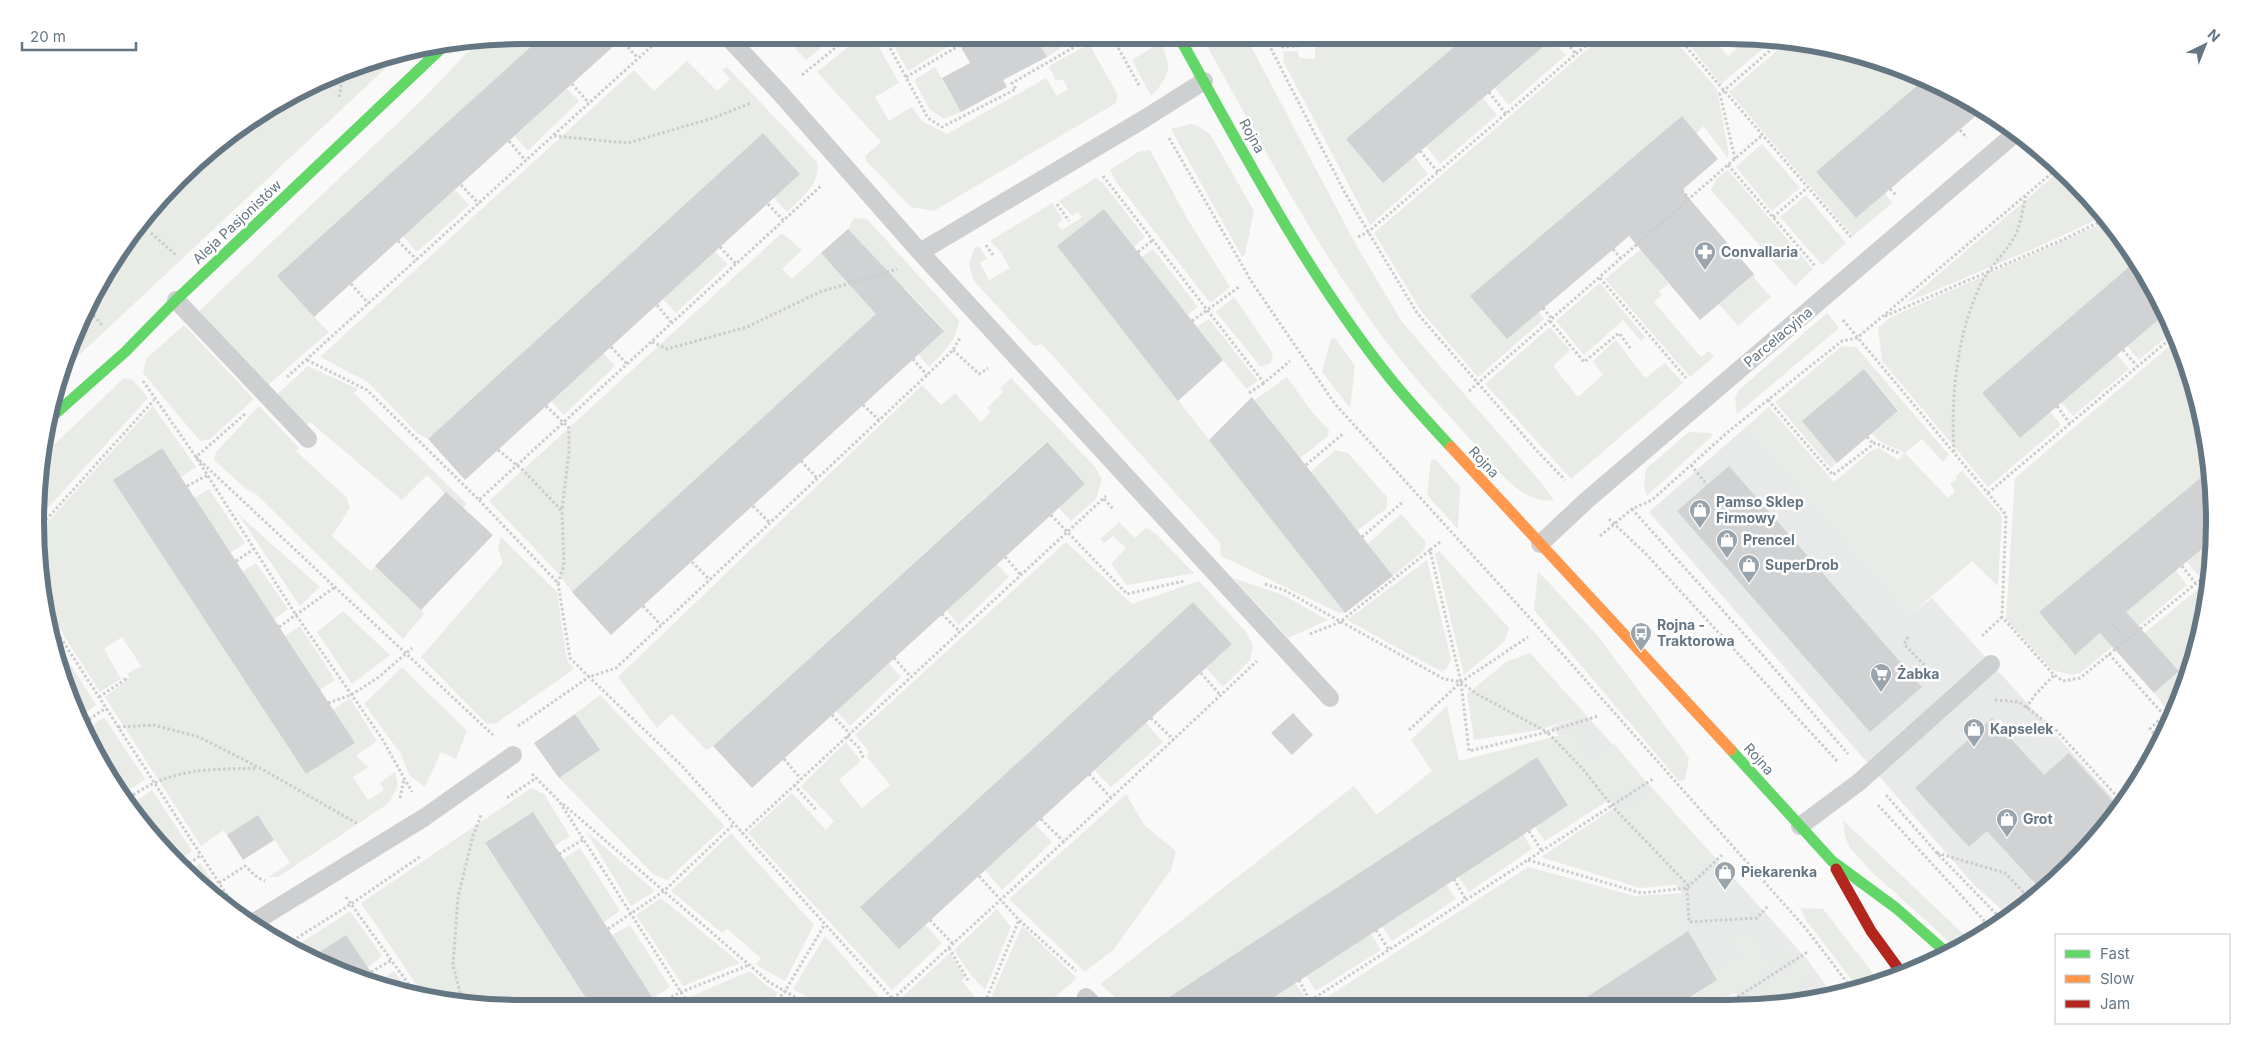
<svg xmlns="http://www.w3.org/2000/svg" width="2250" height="1044" viewBox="0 0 2250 1044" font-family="Inter,sans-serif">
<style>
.built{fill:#e8e9e9}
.green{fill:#e8ebe6}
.building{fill:#d0d2d3}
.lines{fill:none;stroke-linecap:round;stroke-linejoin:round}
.path{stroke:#cbcccd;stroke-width:3;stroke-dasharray:2.5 2.5;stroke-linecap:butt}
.lane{stroke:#cecfd0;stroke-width:18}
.fast{stroke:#63d668;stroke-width:11}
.slow{stroke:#ff974d;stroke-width:11}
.jam{stroke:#b3261e;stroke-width:11}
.labels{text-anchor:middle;stroke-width:5;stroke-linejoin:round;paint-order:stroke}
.street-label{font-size:14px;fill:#657683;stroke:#fff}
.poi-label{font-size:14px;font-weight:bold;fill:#657683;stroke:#fff;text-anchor:start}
.rim{fill:none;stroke:#657683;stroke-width:6}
</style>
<rect width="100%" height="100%" fill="#f9f9f9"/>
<!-- built -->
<path class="built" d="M1747,426L1910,615L1932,598L2121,807L2115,818L2025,908L2010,917L1974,885L1649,512Z
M1586,715L1806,958L1832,994L1792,1005H1750L1717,980L1686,932L1682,893L1552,727Z"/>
<!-- green -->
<path class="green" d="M522,35H544L314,317L329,332L267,386L199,311L422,100L480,39Z
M783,35H837L806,60Z
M863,35H872L899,83L875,97L889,121L912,107L922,121L947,134L1046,78L1057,96L1068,89L1063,79L1056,81L1049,66L1089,44L1118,95L1116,103L934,211L911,207L867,162L865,156L881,142L817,72Z
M888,35H946L951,45L908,71Z
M1034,35H1081L1047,57Z
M1201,35H1245L1355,243L1402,322L1538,479L1554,500C1519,505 1494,464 1472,441C1442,408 1412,376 1385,340C1314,245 1259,139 1201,35Z
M1316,35H1468L1346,139L1383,182L1414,156L1428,174L1370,225L1284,63L1283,52L1298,51L1299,58L1315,59Z
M1604,35H1670L1717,89L1729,155L1727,157L1703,126L1539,312L1544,319L1478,377L1421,311L1374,233Z
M1681,35H1709L1728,56L1750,37L1768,39L1771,42L1721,84Z
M1551,40L1566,55L1509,105L1495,88Z
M1788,41L1823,44L1914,72L1926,78L1816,172L1856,218L1885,193L1892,203L1853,236L1729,92Z
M1160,43C1174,67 1169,77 1151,96L1132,60Z
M405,50L58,375L100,279L156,201L201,156L279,100L365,61Z
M687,61L717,91L730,79L722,70L727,67L817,162C821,184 801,198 787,212L774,198L800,174L763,133L428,439L417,433L368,382L320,357L634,70L654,91Z
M935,67L961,112L944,119L930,110L914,80Z
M567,89L579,101L528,151L515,136Z
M1483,98L1497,115L1440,164L1426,146Z
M1191,124L1198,126L1210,134L1254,211L1245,254L1242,257L1171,129Z
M1762,144L1800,188L1772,211L1736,167Z
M1150,150L1187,218L1230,287L1210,303L1117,183L1110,170L1138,152Z
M2062,169L2072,177L2104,216L2033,249L1905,303Z
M1728,170L1813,269L1795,286L1711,190L1717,178Z
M1096,178L1103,183L1145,237L1134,247L1104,209L1057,246L1345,613L1337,612L1221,556L1220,543L1042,344L1034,346L974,281L969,265L974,249L979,246L987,259L980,263L989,280L1010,268L1000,251L990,241L1052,203L1063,219L1057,225L1062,230L1082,217L1077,212L1072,216L1059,201Z
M455,190L469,205L417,252L403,236Z
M1806,195L1846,243L1822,265L1780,217Z
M854,218L867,219L959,320C957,341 943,353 929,367L918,354L944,330L905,288L572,592L557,572L489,501L782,233L802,250L782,269L792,279L821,253L841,274L867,250L848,229Z
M2108,221L2137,260L1982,393L2020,438L2050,412L2060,423L2059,427L1988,487L1882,361L1878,328L1891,317Z
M1674,222L1677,250L1656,269L1669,284L1659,291L1662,295L1654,302L1701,357L1709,351L1714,357L1690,377L1605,279Z
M1153,249L1198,307L1187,315L1142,257Z
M715,252L728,264L676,313L663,299Z
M1754,274L1755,279L1771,297L1738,326L1719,304Z
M1600,283L1645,337L1641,341L1623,320L1584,355L1556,321Z
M1234,297L1273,354L1271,363L1261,367L1216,312Z
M1827,313L1839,328L1737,414L1735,398L1740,389Z
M2166,313L2175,330L2139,360L2127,346Z
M1209,319L1258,381L1246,389L1197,327Z
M184,325L254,399L209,440L200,441L143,373L146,359Z
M1550,327L1570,350L1553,366L1578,397L1603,375L1593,361L1616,340L1645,378L1665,363L1683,383L1571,479L1485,384Z
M1335,338L1355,366L1350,408L1322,372L1331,339Z
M2179,338L2206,427L2210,470L2039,612L2074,654L2106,629L2117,643L2080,673L2072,675L2052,670L2006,619L2015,478Z
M1842,346L1856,347L1949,455L1943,462L1922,439L1905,453L1948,498L1955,492L1950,484L1957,479L1955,477L1962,471L2002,516L1998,586L1972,561L1910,615L1747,426L1769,407L1834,482L1871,451L1879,448L1898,460L1905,453L1879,441L1872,433L1899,411L1864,369L1837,463L1831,468L1775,402Z
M603,353L615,366L564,415L551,401Z
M2117,355L2129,369L2073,416L2061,402Z
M308,366L358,389L354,393L467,504L461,510L427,475L402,500L310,422L306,426L277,394Z
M1287,377L1312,412L1329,430L1328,436L1300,458L1255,400Z
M124,378L132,379L148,398L35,522L41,457Z
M1011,378L1095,467L1102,479L1096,499L1071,521L1059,508L1085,484L1046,442L713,746L706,750L672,714L657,728L618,677L922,385L941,405L955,393L981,422L991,411L987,408L1003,392L1000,388Z
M153,406L196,467L181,477L161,448L114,480L306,774L354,743L333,710L350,698L377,741L356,756L368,767L353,777L368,800L384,790L380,783L395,772L398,785L389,803L278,877H268L290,863L258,815L227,835L224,830L201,846L105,697L130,678L127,674L141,666L122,637L104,649L121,679L100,692L43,603L36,535Z
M259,406L299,448L296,451L347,498L350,508L332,536L371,571L375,566L421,610L424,614L403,639L255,493L246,489L214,460L216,452Z
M1689,432L1711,433L1713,435L1647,496L1644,487L1646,469Z
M1335,450L1348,453L1387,497V508L1357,531L1311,472Z
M1435,459L1460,487L1458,529L1427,495L1431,461Z
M209,489L245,543L230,553L194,498Z
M238,514L320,587L300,606Z
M1401,514L1426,542L1424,550L1393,576L1368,544Z
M1119,522L1135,538L1146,528L1155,533L1194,573L1127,585L1111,564L1126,548L1113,536L1105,543L1100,539Z
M501,537L557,592L567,660L574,669L495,724L486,723L421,657L503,563L498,548Z
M2213,540L2211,566L2199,576L2187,562Z
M1066,542L1132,604L1199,581L1247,633L1253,646L1250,660L1223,687L1206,668L1232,644L1193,602L861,906L925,925L942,943L892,990L748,833L792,793L826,830L834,821L801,786L846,742L861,761L839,780L862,808L890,785L867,757L869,751L855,735Z
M1439,551L1509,628L1504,642L1464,675L1435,554Z
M1427,560L1451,659L1447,668L1442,672L1347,620Z
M256,563L288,609L274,619L242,572Z
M997,564L1009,577L959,625L946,610Z
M1538,571L1597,635L1689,758L1685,780L1679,781L1534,610Z
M2176,571L2187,585L2129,634L2117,619Z
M1233,578L1283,595L1328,620L1288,638Z
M2209,580C2204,632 2190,687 2164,732L2159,725L2172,716L2154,693L2179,670L2160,650L2135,672L2119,654Z
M343,611L390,655L352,684L317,632Z
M300,626L335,680L320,690L285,636Z
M57,643L96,705L81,716C66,694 59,672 52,646Z
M1530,653L1586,715L1539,730L1474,740L1467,694L1506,662Z
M888,663L901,677L850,726L836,711Z
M402,667L467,731L456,759L441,752L425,787L409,775L401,754L364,704Z
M600,695L725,826L667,880L654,875L559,778L599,751L575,714Z
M1447,706L1459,761L1593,727L1576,741L1593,762L1614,744L1643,778L1545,841L1535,827L1568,804L1537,757L1154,1007H1127L1100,984L1354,786L1377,815L1432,771L1411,740Z
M104,717L145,779L129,790L89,728Z
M1146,723L1163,742L1111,787L1094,770Z
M531,788L544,794L570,836L554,846L485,844L593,1009H522L427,1000L361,903Z
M152,790L192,851L176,862L136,801Z
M1654,790L1714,858L1685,884L1640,888L1541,857L1618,805L1627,808Z
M1126,794L1145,826L1176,851L1171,870L1114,949L1085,972L1009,899Z
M1843,820L1958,929L1970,940L1956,948L1872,872L1851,849L1845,837Z
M1035,824L1052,842L1002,890L985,870Z
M586,831L655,891L631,906Z
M731,833L814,925L785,981L756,965L761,958L727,929L722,933L671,891Z
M1523,834L1532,849L1469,892L1458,877Z
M580,848L620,911L604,922L563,859Z
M200,863L222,895L224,905L201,888L186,873Z
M1528,867L1635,896L1682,893L1686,932L1573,1006H1313Z
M1446,884L1456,899L1392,941L1382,926Z
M661,898L740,963L683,986L636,915Z
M1800,908L1823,909L1879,981L1857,987L1806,920Z
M997,909L1011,927L985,990L970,974L954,950Z
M350,911L382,956L368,967L346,935L309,959L290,950Z
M630,925L670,987L653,998L612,935Z
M1022,926L1077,978L1044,1007H987Z
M1745,931L1772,963L1787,951L1782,945L1789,941L1798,951L1715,1005H1686L1684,1002L1717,980L1713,973L1740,955L1732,940Z
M1371,934L1381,950L1316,991L1306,976Z
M825,936L889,1008H825L793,989Z
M950,953L965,978L962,981L980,1003L977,1007L909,1008L900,999Z
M1806,958L1815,971L1795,985L1805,1001L1792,1005H1734Z
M394,971L410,994L379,985L378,982Z
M750,971L767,986L778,993L765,1008H697L689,997Z
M1295,983L1305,997L1291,1006L1259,1007Z"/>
<!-- building -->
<path class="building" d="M544,35H626L314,317L277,276Z
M954,35H1034L1047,57L1003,80L1007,87L961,112L942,78L970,63Z
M1468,35H1557L1383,183L1346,139Z
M1926,78L1984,109L1856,218L1816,172Z
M1682,116L1718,159L1682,190L1754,274L1700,320L1629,236L1507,339L1470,296Z
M763,133L800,174L465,480L428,439Z
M1104,209L1223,360L1178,401L1057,246Z
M848,229L944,331L611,635L572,592L876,314L821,253Z
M2137,260L2166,313L2020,438L1982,393Z
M1864,369L1898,411L1837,463L1802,421Z
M1252,397L1393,576L1345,613L1209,440Z
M1047,442L1085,484L752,788L713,746Z
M162,448L355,743L306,774L113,480Z
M1729,466L1922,687L1870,732L1677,511Z
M2210,470L2215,522L2213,540L2126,612L2179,671L2154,693L2100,633L2075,655L2039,612Z
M446,492L493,535L421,610L375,566Z
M1193,602L1232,644L899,949L860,907Z
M1293,713L1313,735L1292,755L1271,733Z
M575,714L600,750L559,778L534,743Z
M1992,718L2044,775L2069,753L2120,809L2115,818L2042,891L1987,831L1969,847L1915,788Z
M1537,757L1568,805L1529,831L1259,1007H1154Z
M533,812L612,935L660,1009H593L485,843Z
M258,815L274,840L243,860L227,835Z
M1688,931L1717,980L1678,1005L1573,1006Z
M346,935L380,985L336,972L309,959Z"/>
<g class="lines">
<!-- path -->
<path class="path" d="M883,35L928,118L942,127L1016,89L1012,83L1095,35
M1111,35L1140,87
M1264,35L1345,193L1417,313L1537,451L1565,480
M1274,35L1280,47L1298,46
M1561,35L1576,54
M1676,35L1851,237
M621,40L638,58
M802,75L851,35
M906,77L960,45
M572,84L589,103
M1489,92L1506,114
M339,97L344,71
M1960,130L1967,138
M554,136L628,143L713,118L751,103
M1169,138L1253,284L1335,404L1557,648L1807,930L1852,989
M509,141L526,161
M1420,151L1438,172
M1735,159L1720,94L1782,40
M1728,165L1816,267
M1103,176L1264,383L1290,361
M461,185L479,204
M1890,189L1897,196
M1682,190L1689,199
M768,204L784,221
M1057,204L1069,221
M1773,217L1807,188
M151,233L176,255
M1358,237L1368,232L1598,35
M398,241L417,260
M986,245L993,255
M720,247L736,264
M1613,249L1621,259
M1138,252L1153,240
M1600,278L1686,378
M351,284L369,304
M657,305L672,323
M87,308L103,326
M1543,308L1552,319
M1885,316L2062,240L2106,219
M1843,320L2006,515L2002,617L2054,675L2063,681L2080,678L2210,572
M1192,321L1239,287
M1550,321L1584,362L1619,333L1631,349
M652,342L667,349L747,327L820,292L897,269
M611,347L627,364
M953,350L979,374L988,368
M2123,350L2137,366
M913,359L927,375
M307,360L367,390L479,500L822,185
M287,377L664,35
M143,381L196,457L296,615L381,737L412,792
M1469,391L1761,136
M1249,393L1264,383
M1768,400L1833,475L1875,443L1901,454
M863,405L879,420
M546,406L569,428V452L562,510
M2057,406L2070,424
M245,414L196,457L493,735
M1867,437L1874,444
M498,450L523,470L562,511L564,566L558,583
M1954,452C1951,398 1956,340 1978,290C1987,269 2004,255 2015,236C2021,223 2023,208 2026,195
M801,461L817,478
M1306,465L1344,433
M1691,465L1707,485
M187,486L208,475
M1988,493L2177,333
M1104,499L1114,510
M479,500L558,583L570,658L589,677L616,668L927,375L953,350L960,338
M753,506L770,523
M1632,509L1760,652L1848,754
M1051,515L1127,594L1184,581
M1609,519L1647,555L1838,762
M36,531L154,400
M1600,536L1632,509L1652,500L1729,431L1842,341L1857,338L2059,167
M1362,537L1404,501
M1440,542L1430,550L1461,682L1469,751L1547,732L1582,768L1612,806L1689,886
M1005,557L1021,575
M236,561L254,549
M692,562L710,580
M2182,566L2196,584
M1265,584L1284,590L1444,679L1461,682L1477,694L1547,732L1598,716
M643,606L661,625
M44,612L232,903
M942,614L960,632
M2112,624L2126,640
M279,627L335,587
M2201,632L2202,580
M1310,634L1340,622L1430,550
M1982,636L2002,617
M1908,637L1904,644L1935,676
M50,639L59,634
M2109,654L2164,715L2150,729L2160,740
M894,658L911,677
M1201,673L1221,696
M99,697L126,679L124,677
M1995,700L2019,702L2054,728L2123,803
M328,703L351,695L379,677L412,648
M2026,708L2035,695L2054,675
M832,715L850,734
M1151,718L1174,740
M85,722L106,708
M518,726L589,677L681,765L901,1008
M118,727L154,725L199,737L260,768L358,824
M1409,730L1461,682L1528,637
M847,736L859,748L864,759
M784,759L801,779
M532,774L559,801L691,1008
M1089,774L1111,798
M794,785L817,811
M133,795C176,767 208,770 257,768
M1886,795L1937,853L2003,921
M400,798L404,779
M507,798L536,778
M563,804L769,982L814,1008
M1878,805L1991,928
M1041,819L1064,842
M1529,831L1542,851
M742,834L1106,496
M1937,853L2005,873L2032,901
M559,854L584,839
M1528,860L1641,893L1687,888L1722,855
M181,869L201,855
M979,876L1019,920L1076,971
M1454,879L1466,900
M219,883L245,866L258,878L265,881
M1687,888L1689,922L1757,918L1768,906
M346,897L417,996
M930,920L953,944
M608,929L664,891L734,824
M1376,930L1389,950
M288,943L290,950
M284,946L351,904L421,856
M949,948L969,982
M371,972L392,960
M1299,980L1310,1001
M893,999L1111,798L1257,661
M461,1003L462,1000L453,965L458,897L473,836L481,815
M658,1004L681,992L749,965
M1725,1005L1809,951
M1302,1006L1653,779
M983,1007L1019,920
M771,1008L785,991L825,924"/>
<!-- lane -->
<path class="lane" d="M726,35L781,94L920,252L1330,698
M920,252L1144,119L1204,81
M176,300L308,439
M1540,544L1587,500L2017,132
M1800,826L1858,783L1991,664
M251,924L425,817L513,755
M1086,997L1096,1007"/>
<!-- fast -->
<path class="fast" d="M1178,35C1242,150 1304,269 1386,373C1406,399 1429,423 1451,447
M46,422L125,352L176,300L448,42
M1731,750L1832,861L1896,908L1947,953"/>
<!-- slow -->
<path class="slow" d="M1451,447L1731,750"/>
<!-- jam -->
<path class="jam" d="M1836,869L1871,931L1903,975"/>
</g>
<!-- icons -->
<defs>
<g id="pharmacy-pin" transform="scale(1.125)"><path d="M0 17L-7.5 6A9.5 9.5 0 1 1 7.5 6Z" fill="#99a4ac" stroke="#fff"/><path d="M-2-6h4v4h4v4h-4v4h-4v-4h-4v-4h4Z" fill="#fff"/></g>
<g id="shop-pin" transform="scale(1.125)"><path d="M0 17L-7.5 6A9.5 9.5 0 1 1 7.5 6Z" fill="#99a4ac" stroke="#fff"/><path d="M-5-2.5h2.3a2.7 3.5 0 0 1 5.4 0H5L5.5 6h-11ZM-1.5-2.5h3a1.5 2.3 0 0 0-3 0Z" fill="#fff"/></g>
<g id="bus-pin" transform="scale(1.125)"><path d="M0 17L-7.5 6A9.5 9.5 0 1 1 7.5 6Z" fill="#99a4ac" stroke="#fff"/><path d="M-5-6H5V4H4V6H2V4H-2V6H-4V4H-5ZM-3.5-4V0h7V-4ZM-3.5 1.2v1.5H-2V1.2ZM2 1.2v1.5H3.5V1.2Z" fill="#fff"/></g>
<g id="supermarket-pin" transform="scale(1.125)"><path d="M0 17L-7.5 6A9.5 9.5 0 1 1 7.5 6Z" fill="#99a4ac" stroke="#fff"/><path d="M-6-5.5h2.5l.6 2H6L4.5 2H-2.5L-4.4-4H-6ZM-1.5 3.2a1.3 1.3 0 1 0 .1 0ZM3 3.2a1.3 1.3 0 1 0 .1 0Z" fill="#fff"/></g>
</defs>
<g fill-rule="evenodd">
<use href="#pharmacy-pin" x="1705" y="252"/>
<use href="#shop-pin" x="1700" y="510"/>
<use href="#shop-pin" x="1727" y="540"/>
<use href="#shop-pin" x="1749" y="565"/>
<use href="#bus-pin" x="1641" y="633"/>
<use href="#supermarket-pin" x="1881" y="674"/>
<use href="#shop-pin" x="1974" y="729"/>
<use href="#shop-pin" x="2007" y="819"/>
<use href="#shop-pin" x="1725" y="872"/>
</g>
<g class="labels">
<!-- street labels -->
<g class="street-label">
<text transform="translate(1252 136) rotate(61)" y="5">Rojna</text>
<text transform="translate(237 222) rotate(-43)" y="5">Aleja Pasjonistów</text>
<text transform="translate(1778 337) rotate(-40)" y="5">Parcelacyjna</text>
<text transform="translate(1484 462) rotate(47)" y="5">Rojna</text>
<text transform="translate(1759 759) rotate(48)" y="5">Rojna</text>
</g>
<!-- poi labels -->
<g class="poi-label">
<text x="1721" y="257">Convallaria</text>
<text x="1716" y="507">Pamso Sklep<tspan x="1716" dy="16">Firmowy</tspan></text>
<text x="1743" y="545">Prencel</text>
<text x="1765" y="570">SuperDrob</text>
<text x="1657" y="630">Rojna -<tspan x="1657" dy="16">Traktorowa</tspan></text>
<text x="1897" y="679">Żabka</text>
<text x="1990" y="734">Kapselek</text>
<text x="2023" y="824">Grot</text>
<text x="1741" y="877">Piekarenka</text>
</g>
</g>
<!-- crop -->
<path d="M0 0H2250V1044H0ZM522 44H1728A478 478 0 0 1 2206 522V522A478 478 0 0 1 1728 1000H522A478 478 0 0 1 44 522V522A478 478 0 0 1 522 44Z" fill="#fff" fill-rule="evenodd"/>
<path class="rim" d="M522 44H1728A478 478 0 0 1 2206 522V522A478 478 0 0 1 1728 1000H522A478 478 0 0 1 44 522V522A478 478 0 0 1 522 44Z"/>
<!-- legend -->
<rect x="2055" y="934" width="175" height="90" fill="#ffffff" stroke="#c1c8cd"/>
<rect x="2065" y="950" width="25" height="8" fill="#63d668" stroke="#c1c8cd"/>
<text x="2100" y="959" font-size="15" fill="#657683">Fast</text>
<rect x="2065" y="975" width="25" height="8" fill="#ff974d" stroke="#c1c8cd"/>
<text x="2100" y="984" font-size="15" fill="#657683">Slow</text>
<rect x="2065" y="1000" width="25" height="8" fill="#b3261e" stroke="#c1c8cd"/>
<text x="2100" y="1009" font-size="15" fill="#657683">Jam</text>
<!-- north arrow -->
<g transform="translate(2205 45) rotate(43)" stroke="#ffffff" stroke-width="4" paint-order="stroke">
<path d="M0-4L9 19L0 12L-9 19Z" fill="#657683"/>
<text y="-8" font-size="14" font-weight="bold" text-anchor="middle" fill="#657683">N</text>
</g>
<!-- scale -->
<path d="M22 42v8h114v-8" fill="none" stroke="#657683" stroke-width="2.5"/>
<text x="30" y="42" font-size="15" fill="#657683" stroke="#ffffff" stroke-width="4" paint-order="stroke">20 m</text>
</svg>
